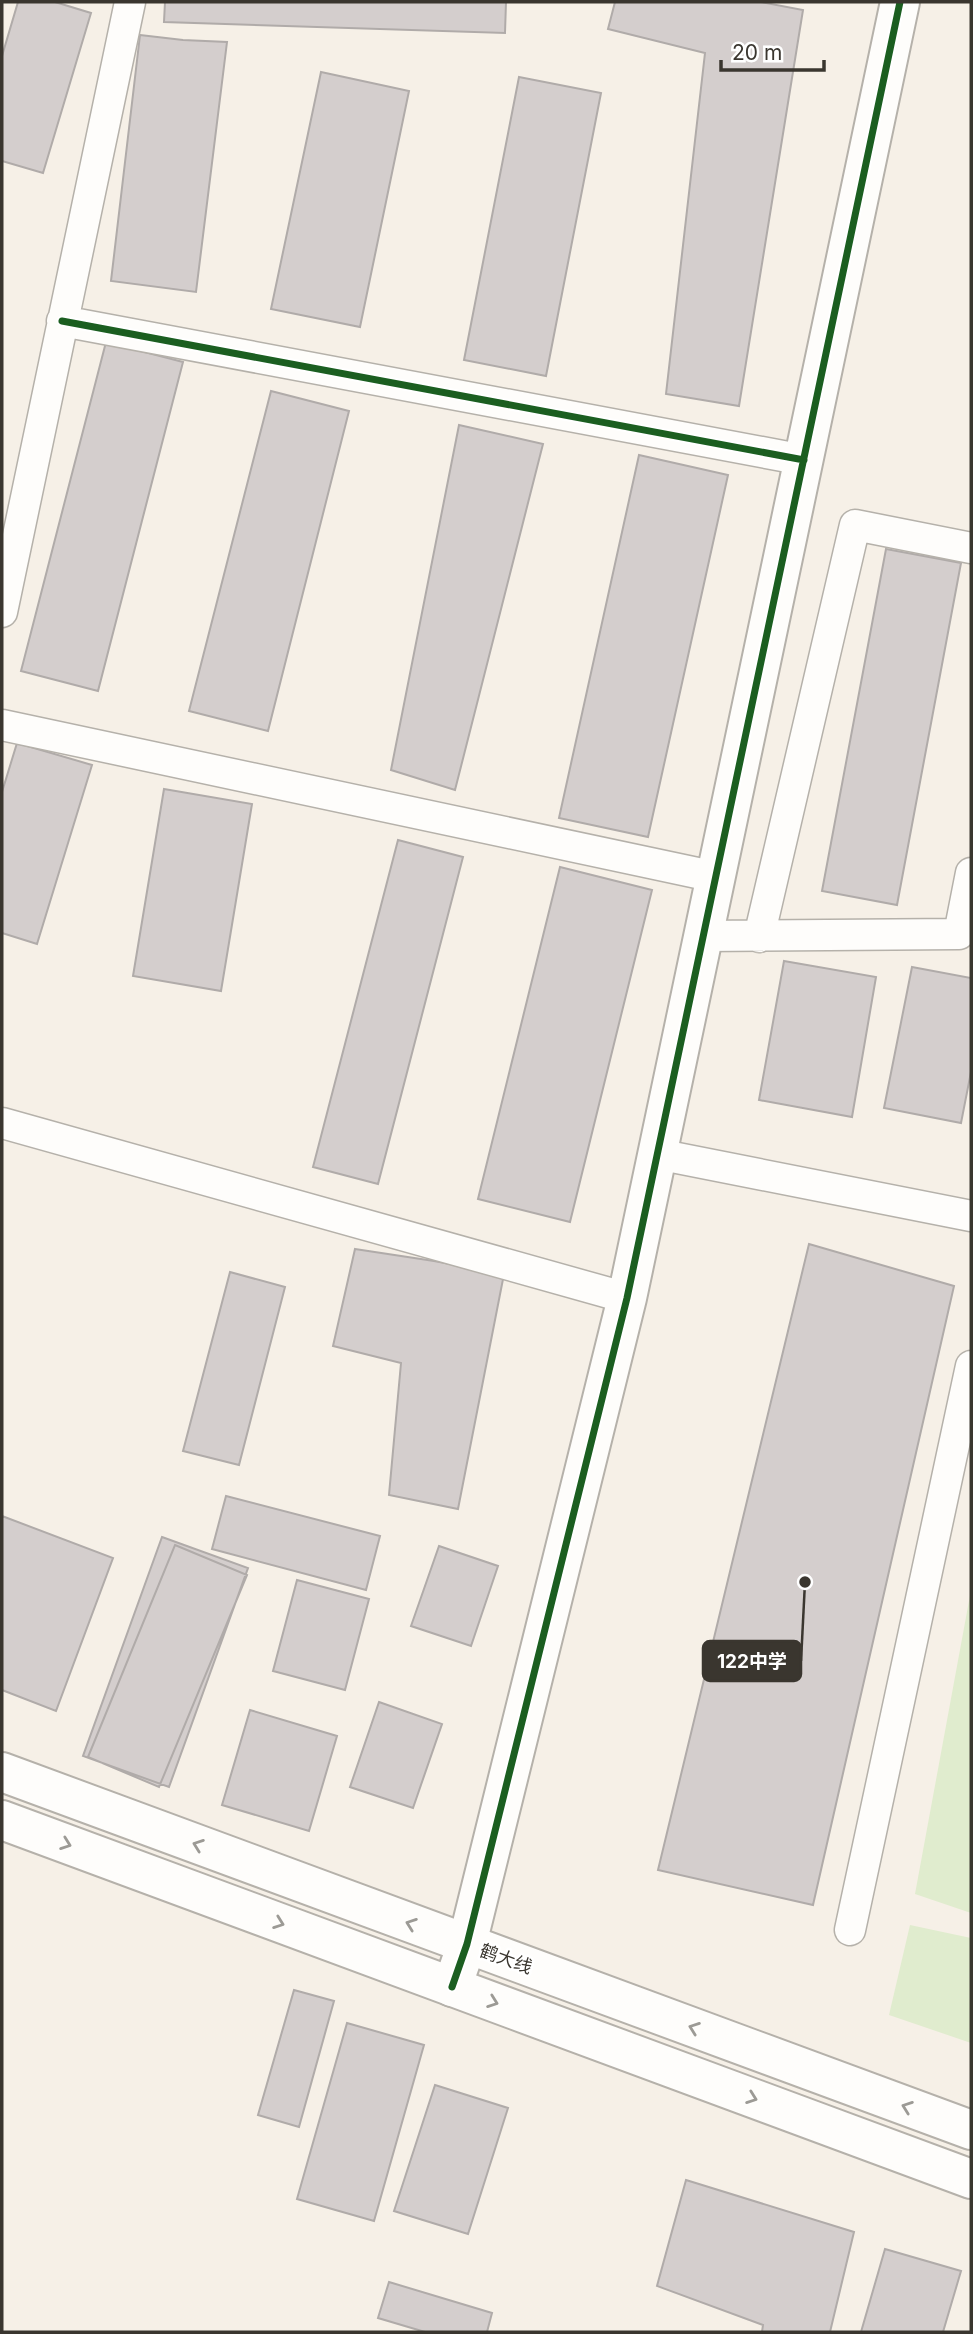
<svg xmlns="http://www.w3.org/2000/svg" width="973" height="2334" viewBox="0 0 973 2334" font-family="Inter,'Noto Sans SC',sans-serif">
<style>
.green{fill:#e0ecce}
.building{fill:#d4cecd;stroke:#b0aba9;stroke-width:2}
.lines{fill:none;stroke-linecap:round;stroke-linejoin:round}
.minor-casing{stroke:#b5b1aa;stroke-width:33}
.tertiary-casing{stroke:#b5b1aa;stroke-width:42}
.secondary-casing{stroke:#b5b1aa;stroke-width:42}
.minor{stroke:#fefdfb;stroke-width:30}
.tertiary{stroke:#fefdfb;stroke-width:38}
.secondary{stroke:#fefdfb;stroke-width:38}
.cycleway-casing{stroke:#fff;stroke-width:11}
.cycleway{stroke:#1b5e20;stroke-width:7}
.oneway{stroke:#9c9a95}
.labels{text-anchor:middle;stroke-width:5;stroke-linejoin:round;paint-order:stroke}
.street-label{font-size:18px;fill:#3a362f;stroke:#fff}
.leader{fill:none;stroke:#3a362f;stroke-width:2.5}
.callout-dot{fill:#3a362f;stroke:#fff;stroke-width:2.5}
.callout{fill:#3a362f;stroke:#3a362f;stroke-width:2.5}
.callout-label{font-size:19px;text-anchor:middle;font-weight:bold;fill:#fff}
</style>
<rect width="100%" height="100%" fill="#f6f0e7"/>
<!-- green -->
<path class="green" d="M971,1590V1913L915,1894Z
M910,1925L971,1938V2043L889,2015Z"/>
<!-- building -->
<path class="building" d="M18,2H55L91,13L43,173L2,161V56Z
M165,2H506L505,33L164,22Z
M615,2H761L803,10L739,406L666,394L705,53L608,29Z
M140,35L183,40L227,42L196,292L111,281Z
M321,72L409,91L360,327L271,309Z
M519,77L601,93L546,376L464,360Z
M106,342L183,362L98,691L21,671Z
M271,391L349,411L268,731L189,711Z
M459,425L543,444L455,790L391,770Z
M639,455L728,475L648,837L559,818Z
M886,549L961,563L897,905L822,891Z
M17,743L92,765L37,944L2,933V792Z
M164,789L252,804L221,991L133,976Z
M398,840L463,857L378,1184L313,1167Z
M560,867L652,890L570,1222L478,1199Z
M784,961L876,977L852,1117L759,1100Z
M912,967L971,978V1072L961,1123L884,1108Z
M809,1244L954,1286L813,1905L658,1870Z
M355,1249L434,1261L504,1274L458,1509L389,1495L401,1363L333,1346Z
M230,1272L285,1287L239,1465L183,1451Z
M226,1496L380,1536L366,1590L212,1549Z
M2,1516L113,1558L56,1711L2,1690Z
M162,1537L248,1568L169,1787L83,1756Z
M175,1545L247,1575L159,1787L88,1757Z
M439,1546L498,1566L471,1646L411,1626Z
M297,1580L369,1599L345,1690L273,1671Z
M379,1702L442,1724L413,1808L350,1787Z
M250,1710L337,1736L309,1831L222,1805Z
M294,1990L334,2001L299,2127L258,2115Z
M347,2023L424,2045L374,2221L297,2199Z
M435,2085L508,2108L468,2234L394,2211Z
M686,2180L854,2232L830,2332H762L763,2325L657,2286Z
M885,2249L961,2271L943,2332H861Z
M389,2282L492,2313L487,2332H425L378,2318Z"/>
<g class="lines">
<!-- minor casing -->
<g class="minor-casing">
<path id="minor" d="M62,321L804,460
M2,612L130,2
M2,725L716,877
M703,936L959,934L971,873
M759,937L855,525L971,548
M2,1123L627,1298
M657,1154L971,1216
M850,1930L971,1366"/>
</g>
<!-- tertiary casing -->
<g class="tertiary-casing">
<path id="tertiary" d="M452,1987L467,1944L627,1298L900,2"/>
</g>
<!-- secondary casing -->
<g class="secondary-casing">
<path id="secondary" d="M2,1772L971,2130
M2,1820L971,2179"/>
</g>
<!-- minor -->
<use href="#minor" class="minor"/>
<!-- tertiary -->
<use href="#tertiary" class="tertiary"/>
<!-- secondary -->
<use href="#secondary" class="secondary"/>
<!-- cycleway casing -->
<g class="cycleway-casing">
<path id="cycleway" d="M62,321L804,460
M452,1987L467,1944L627,1298L900,2"/>
</g>
<!-- cycleway -->
<use href="#cycleway" class="cycleway"/>
</g>
<!-- one-way arrows -->
<defs><path id="oneway-chevron" d="M-2-3.5L2.5 0L-2 3.5" fill="none" stroke-width="1.6" stroke-linecap="round" stroke-linejoin="round" transform="scale(1.75)"/></defs>
<g class="oneway">
<use href="#oneway-chevron" transform="translate(66 1844) rotate(20)"/>
<use href="#oneway-chevron" transform="translate(198 1845) rotate(-160)"/>
<use href="#oneway-chevron" transform="translate(279 1923) rotate(20)"/>
<use href="#oneway-chevron" transform="translate(411 1924) rotate(-160)"/>
<use href="#oneway-chevron" transform="translate(493 2002) rotate(20)"/>
<use href="#oneway-chevron" transform="translate(694 2028) rotate(-160)"/>
<use href="#oneway-chevron" transform="translate(752 2098) rotate(20)"/>
<use href="#oneway-chevron" transform="translate(907 2107) rotate(-160)"/>
</g>
<g class="labels">
<!-- street labels -->
<g class="street-label">
<text transform="translate(506 1959) rotate(20)" y="6">鹤大线</text>
</g>
</g>
<!-- callouts -->
<path class="leader" d="M805 1582L801 1661"/>
<circle class="callout-dot" cx="805" cy="1582" r="7"/>
<rect class="callout" x="703" y="1641" width="98" height="40" rx="7"/>
<g class="callout-label">
<text x="752" y="1668">122中学</text>
</g>
<!-- border -->
<rect width="973" height="2334" fill="none" stroke="#3a362f" stroke-width="7"/>
<!-- scale -->
<path d="M721 60v10h103v-10" fill="none" stroke="#3a362f" stroke-width="3.5"/>
<text x="732" y="60" font-size="21" fill="#3a362f" stroke="#ffffff" stroke-width="5" paint-order="stroke">20 m</text>
</svg>
